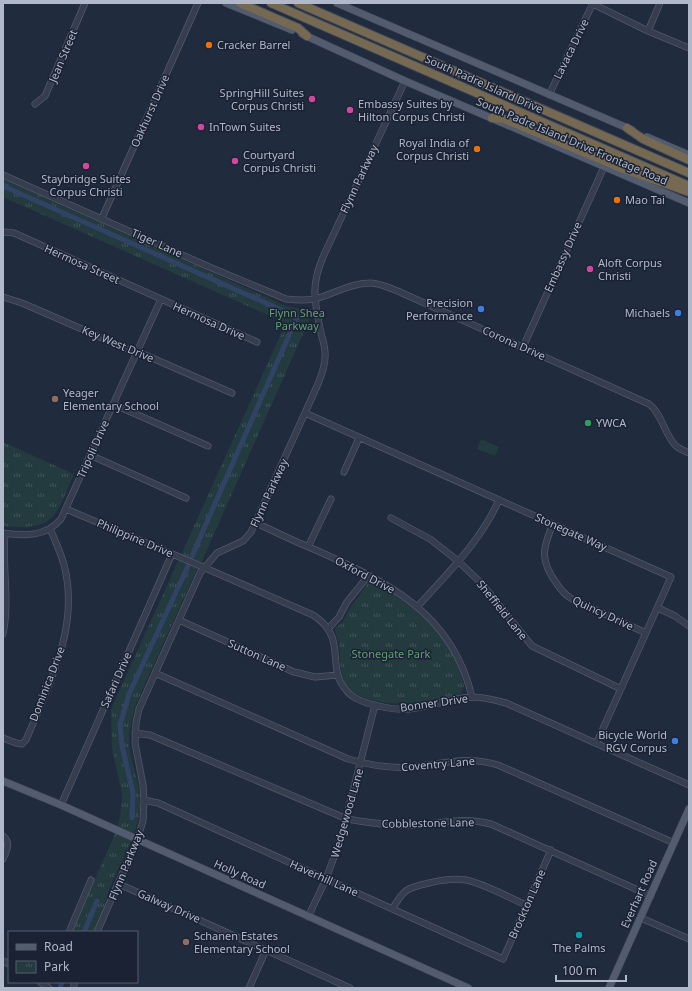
<svg xmlns="http://www.w3.org/2000/svg" width="692" height="991" viewBox="0 0 692 991" font-family="'Noto Sans',sans-serif">
<style>
.green{fill:#233a3f}
.park{fill:url(#park-tufts)}
.lines{fill:none;stroke-linecap:round;stroke-linejoin:round}
.canal{stroke:#314365;stroke-width:5}
.minor-casing{stroke:#505869;stroke-width:7}
.major-casing{stroke:#3e4657;stroke-width:8}
.highway-casing{stroke:#404859;stroke-width:10}
.minor{stroke:#353d4e;stroke-width:5.5}
.major{stroke:#525c6e;stroke-width:7}
.highway{stroke:#756951;stroke-width:8}
.food-dot{fill:#e8710a;stroke:#1a2233;stroke-width:1.5}
.hotel-dot{fill:#d1479c;stroke:#1a2233;stroke-width:1.5}
.shop-dot{fill:#3f7fe0;stroke:#1a2233;stroke-width:1.5}
.education-dot{fill:#8d6e63;stroke:#1a2233;stroke-width:1.5}
.leisure-dot{fill:#2e9e5b;stroke:#1a2233;stroke-width:1.5}
.culture-dot{fill:#0f9aa8;stroke:#1a2233;stroke-width:1.5}
.labels{text-anchor:middle;stroke-width:3;stroke-linejoin:round;paint-order:stroke}
.poi-label{font-size:11px;fill:#b0b8c9;stroke:#1a2233;text-anchor:start}
.street-label{font-size:11px;fill:#b0b8c9;stroke:#1a2233}
.park-label{font-size:11px;fill:#659d75;stroke:#1a2233}
</style>
<defs>
<pattern id="park-tufts" width="24" height="20" patternUnits="userSpaceOnUse"><rect width="24" height="20" fill="#233a3f"/><path d="M3 7l-1-3M5 7V3M7 7l1-3M15 17l-1-3M17 17v-4M19 17l1-3" fill="none" stroke="#405459"/></pattern>
</defs>
<rect width="100%" height="100%" fill="#212b3e"/>
<!-- green -->
<path class="green" d="M481,439L499,447L495,456L477,449Z"/>
<!-- park -->
<path class="park" d="M3,179L284,305L294,308L309,309L311,316L202,561L196,571L136,704C131,720 127,738 131,755C134,771 140,786 140,803C140,830 124,856 113,880C106,897 102,915 94,932H71L112,841L120,818L122,794L112,748L111,709L286,323L3,197Z
M3,442L74,474C55,517 56,531 3,526Z
M369,582C378,582 387,589 394,594C426,617 457,647 464,686L461,694C446,697 431,701 416,703C396,706 355,702 345,683C338,670 342,653 338,640C337,636 335,632 335,628L342,623L350,608Z"/>
<g class="lines">
<!-- canal -->
<path class="canal" d="M3,186L297,317L192,556
M132,818L133,793L122,746L120,725L129,694L188,566
M84,932L97,901
M60,988L62,982"/>
<!-- minor casing -->
<g class="minor-casing">
<path id="minor" d="M591,3L648,31L689,48
M648,31L660,3
M549,95L593,3
M35,104L45,96L85,3
M3,175L207,266L286,299C295,300 304,301 314,299C332,295 350,283 370,283C381,283 392,289 402,293L649,404C662,414 664,433 675,445C679,449 684,451 689,453
M102,218L198,3
M3,232L14,233L257,342
M3,297L22,303L130,350L143,354L232,393
M523,347L604,167
M113,404L208,446
M305,413L671,577L597,742
M90,455L186,498
M344,472L359,438
M66,509L196,564L313,615C349,638 325,667 346,690C351,697 359,700 367,703C380,707 395,710 409,709C430,707 451,698 472,697C484,697 495,700 506,703L689,785
M391,518L430,539L458,561L482,584L532,646L621,689
M256,523C274,531 291,540 309,547C383,580 452,610 472,697
M553,524C542,549 540,561 557,584C561,590 565,595 572,599L646,633
M3,533C25,536 46,537 61,519L161,299
M308,547L331,499
M417,607C448,573 480,542 499,500
M658,608L675,616L689,626
M179,620L294,672L315,677L338,675
M328,629L339,617L347,602L369,575
M3,634C10,601 2,567 5,534
M155,673L348,759C369,765 390,769 412,767C444,764 466,755 498,765L674,843
M135,733L150,735L347,819C369,823 391,826 414,825C444,824 460,816 491,824L651,896
M3,738L16,743L22,744L26,740C48,687 79,629 65,569C62,555 56,542 50,529
M144,800L158,803L503,959L551,850
M61,805L172,554
M3,836C11,843 7,850 3,859
M119,884L350,988
M393,908C404,889 407,888 429,883C441,880 453,878 466,880C483,883 510,898 526,905
M308,917L326,879L341,838L375,705
M641,918L689,939
M69,932L91,880
M97,932L137,840L143,821L144,800L143,785L135,743L136,723L139,709L200,573L217,553L243,541L251,532L318,384C321,376 325,367 325,357C326,349 323,341 321,333C315,303 310,287 323,257L405,81
M3,961L9,964
M40,982L49,988
M73,988L75,982
M249,988L266,950"/>
</g>
<!-- major casing -->
<g class="major-casing">
<path id="major" d="M226,3L292,30
M337,3L632,130
M302,34L405,81L689,203
M647,137L689,155
M3,781L61,805L468,988
M609,988L689,809"/>
</g>
<!-- highway casing -->
<g class="highway-casing">
<path id="highway" d="M240,3L298,28L307,36
M271,3L689,186
M298,3L689,173
M492,118L504,119L621,168L689,192
M627,128L643,139L689,160"/>
</g>
<!-- minor -->
<use href="#minor" class="minor"/>
<!-- major -->
<use href="#major" class="major"/>
<!-- highway -->
<use href="#highway" class="highway"/>
</g>
<!-- markers -->
<g class="food-dot">
<circle cx="209" cy="45" r="4"/>
<circle cx="477" cy="149" r="4"/>
<circle cx="617" cy="200" r="4"/>
</g>
<g class="hotel-dot">
<circle cx="312" cy="99" r="4"/>
<circle cx="350" cy="110" r="4"/>
<circle cx="201" cy="127" r="4"/>
<circle cx="235" cy="161" r="4"/>
<circle cx="86" cy="166" r="4"/>
<circle cx="590" cy="269" r="4"/>
</g>
<g class="shop-dot">
<circle cx="481" cy="309" r="4"/>
<circle cx="678" cy="313" r="4"/>
<circle cx="675" cy="741" r="4"/>
</g>
<g class="education-dot">
<circle cx="55" cy="399" r="4"/>
<circle cx="186" cy="942" r="4"/>
</g>
<circle class="leisure-dot" cx="588" cy="423" r="4"/>
<circle class="culture-dot" cx="579" cy="935" r="4"/>
<g class="labels">
<!-- poi labels -->
<g class="poi-label">
<text x="217" y="49">Cracker Barrel</text>
<text x="304" y="97" text-anchor="end">SpringHill Suites<tspan x="304" dy="13">Corpus Christi</tspan></text>
<text x="358" y="108">Embassy Suites by<tspan x="358" dy="13">Hilton Corpus Christi</tspan></text>
<text x="209" y="131">InTown Suites</text>
<text x="469" y="147" text-anchor="end">Royal India of<tspan x="469" dy="13">Corpus Christi</tspan></text>
<text x="243" y="159">Courtyard<tspan x="243" dy="13">Corpus Christi</tspan></text>
<text x="86" y="183" text-anchor="middle">Staybridge Suites<tspan x="86" dy="13">Corpus Christi</tspan></text>
<text x="625" y="204">Mao Tai</text>
<text x="598" y="267">Aloft Corpus<tspan x="598" dy="13">Christi</tspan></text>
<text x="473" y="307" text-anchor="end">Precision<tspan x="473" dy="13">Performance</tspan></text>
<text x="670" y="317" text-anchor="end">Michaels</text>
<text x="63" y="397">Yeager<tspan x="63" dy="13">Elementary School</tspan></text>
<text x="596" y="427">YWCA</text>
<text x="667" y="739" text-anchor="end">Bicycle World<tspan x="667" dy="13">RGV Corpus</tspan></text>
<text x="194" y="940">Schanen Estates<tspan x="194" dy="13">Elementary School</tspan></text>
<text x="579" y="952" text-anchor="middle">The Palms</text>
</g>
<!-- street labels -->
<g class="street-label">
<text transform="translate(571 49) rotate(-64)" y="4">Lavaca Drive</text>
<text transform="translate(63 56) rotate(-67)" y="4">Jean Street</text>
<text transform="translate(484 84) rotate(24)" y="4">South Padre Island Drive</text>
<text transform="translate(150 111) rotate(-66)" y="4">Oakhurst Drive</text>
<text transform="translate(572 141) rotate(23)" y="4">South Padre Island Drive Frontage Road</text>
<text transform="translate(359 179) rotate(-65)" y="4">Flynn Parkway</text>
<text transform="translate(157 243) rotate(24)" y="4">Tiger Lane</text>
<text transform="translate(563 257) rotate(-66)" y="4">Embassy Drive</text>
<text transform="translate(82 264) rotate(24)" y="4">Hermosa Street</text>
<text transform="translate(209 321) rotate(24)" y="4">Hermosa Drive</text>
<text transform="translate(514 343) rotate(24)" y="4">Corona Drive</text>
<text transform="translate(118 344) rotate(23)" y="4">Key West Drive</text>
<text transform="translate(93 449) rotate(-66)" y="4">Tripoli Drive</text>
<text transform="translate(269 493) rotate(-65)" y="4">Flynn Parkway</text>
<text transform="translate(571 532) rotate(24)" y="4">Stonegate Way</text>
<text transform="translate(135 538) rotate(23)" y="4">Philippine Drive</text>
<text transform="translate(365 575) rotate(28)" y="4">Oxford Drive</text>
<text transform="translate(502 610) rotate(51)" y="4">Sheffield Lane</text>
<text transform="translate(603 613) rotate(25)" y="4">Quincy Drive</text>
<text transform="translate(257 655) rotate(24)" y="4">Sutton Lane</text>
<text transform="translate(116 680) rotate(-66)" y="4">Safari Drive</text>
<text transform="translate(47 684) rotate(-69)" y="4">Dominica Drive</text>
<text transform="translate(434 703) rotate(-8)" y="4">Bonner Drive</text>
<text transform="translate(438 764) rotate(-5)" y="4">Coventry Lane</text>
<text transform="translate(347 813) rotate(-74)" y="4">Wedgewood Lane</text>
<text transform="translate(428 823) rotate(-1)" y="4">Cobblestone Lane</text>
<text transform="translate(126 865) rotate(-68)" y="4">Flynn Parkway</text>
<text transform="translate(240 874) rotate(24)" y="4">Holly Road</text>
<text transform="translate(324 878) rotate(24)" y="4">Haverhill Lane</text>
<text transform="translate(639 894) rotate(-66)" y="4">Everhart Road</text>
<text transform="translate(527 904) rotate(-66)" y="4">Brockton Lane</text>
<text transform="translate(169 906) rotate(24)" y="4">Galway Drive</text>
</g>
<!-- park labels -->
<g class="park-label">
<text x="297" y="317">Flynn Shea<tspan x="297" dy="13">Parkway</tspan></text>
<text x="391" y="658">Stonegate Park</text>
</g>
</g>
<!-- border -->
<rect width="692" height="991" fill="none" stroke="#b0b8c9" stroke-width="8"/>
<!-- legend -->
<rect x="8" y="931" width="130" height="52" fill="#1a2233" stroke="#565e6f"/>
<rect x="16" y="944" width="20" height="6" fill="#525c6e" stroke="#565e6f"/>
<text x="44" y="951" font-size="12" fill="#b0b8c9">Road</text>
<rect x="16" y="961" width="20" height="12" fill="url(#park-tufts)" stroke="#565e6f"/>
<text x="44" y="971" font-size="12" fill="#b0b8c9">Park</text>
<!-- scale -->
<path d="M556 975v6h70v-6" fill="none" stroke="#b0b8c9" stroke-width="2"/>
<text x="562" y="975" font-size="12" fill="#b0b8c9" stroke="#1a2233" stroke-width="3" paint-order="stroke">100 m</text>
</svg>
